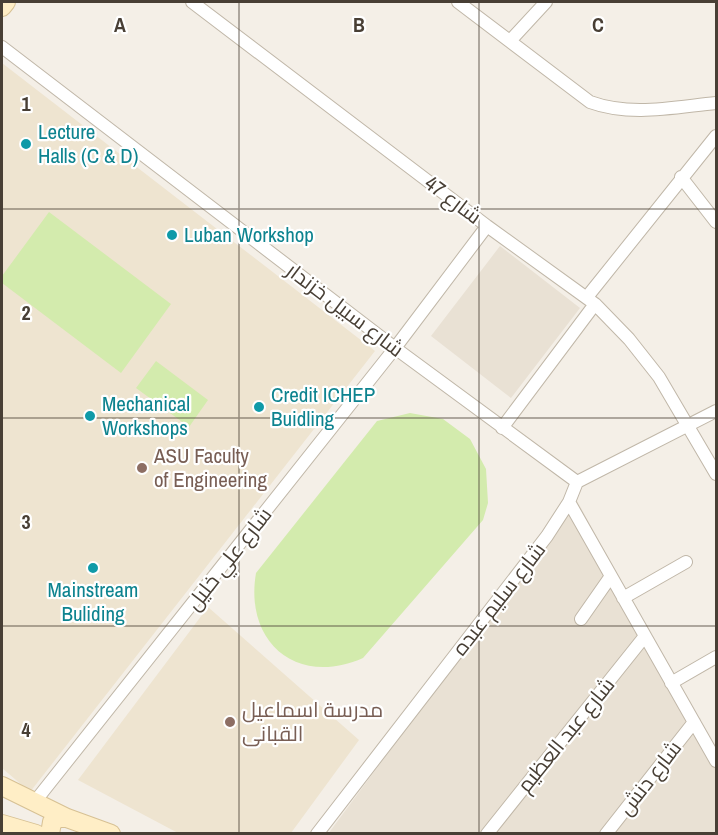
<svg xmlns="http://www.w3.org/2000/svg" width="718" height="835" viewBox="0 0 718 835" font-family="'Archivo Narrow',Cairo,sans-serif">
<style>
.residential{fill:#e9e1d4}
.education{fill:#eee4d0}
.pitch{fill:#d3ebad}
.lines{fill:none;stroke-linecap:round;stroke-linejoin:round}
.street-casing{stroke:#c0b7a8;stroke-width:14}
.secondary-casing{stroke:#d7c194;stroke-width:20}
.street{stroke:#fff;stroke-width:12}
.secondary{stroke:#ffeec6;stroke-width:18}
.grid{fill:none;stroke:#483f35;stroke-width:1.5;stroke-opacity:0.55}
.culture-dot{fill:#0f9aa8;stroke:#fff;stroke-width:2}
.education-dot{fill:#8d6e63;stroke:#fff;stroke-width:2}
.labels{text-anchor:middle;stroke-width:4.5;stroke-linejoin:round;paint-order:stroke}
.culture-label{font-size:21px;fill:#0d838f;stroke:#fff;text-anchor:start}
.street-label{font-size:21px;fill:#483f35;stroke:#fff}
.education-label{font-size:21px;fill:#785e54;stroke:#fff;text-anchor:start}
.grid-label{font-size:20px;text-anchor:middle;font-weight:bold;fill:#483f35;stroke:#fff;stroke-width:4.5;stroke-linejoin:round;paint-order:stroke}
</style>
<rect width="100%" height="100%" fill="#f4efe7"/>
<!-- residential -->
<path class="residential" d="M500,246L580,308L511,398L431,336Z
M576,499L716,753V833L328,834Z"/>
<!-- education -->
<path class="education" d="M2,63L375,351L30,792L2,768Z
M208,607L359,740L291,833H178L78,780Z"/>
<!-- pitch -->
<path class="pitch" d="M49,212L171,304L121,373L2,283V276Z
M156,361L208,400L189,427L136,388Z
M410,413L443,419L470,439L486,469L488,503L483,520L363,658C298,687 244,643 256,573L377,421Z"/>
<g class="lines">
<!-- street casing -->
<g class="street-casing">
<path id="street" d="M192,2L487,226L595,304L629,339L659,377L716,474
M458,2L590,102C631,117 675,107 716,103
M510,41L546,2
M2,47L395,348L577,482
M681,177L716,222
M587,297L716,136
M502,428L595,304
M569,502L716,761
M623,598L686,562
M581,619L611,576
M671,683L716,657
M33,804L395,348L487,226
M317,834L547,536L569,502L577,482L716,411
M487,834L645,636
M606,834L694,722"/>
</g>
<!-- secondary casing -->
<g class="secondary-casing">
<path id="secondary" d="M2,7L6,2
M2,786L67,818L111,834
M2,824L36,834
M50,834L52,822L59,818H67"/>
</g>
<!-- street -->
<use href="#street" class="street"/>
<!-- secondary -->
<use href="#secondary" class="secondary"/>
</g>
<!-- grid -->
<path class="grid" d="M239,2V834M479,2V834M2,209H716M2,418H716M2,626H716"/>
<!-- markers -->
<g class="culture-dot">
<circle cx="26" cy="144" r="6"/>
<circle cx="172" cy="235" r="6"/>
<circle cx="259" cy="407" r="6"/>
<circle cx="90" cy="416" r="6"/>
<circle cx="93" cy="568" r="6"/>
</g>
<g class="education-dot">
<circle cx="142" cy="468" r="6"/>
<circle cx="230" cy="722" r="6"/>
</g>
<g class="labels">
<!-- culture labels -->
<g class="culture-label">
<text x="38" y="139">Lecture<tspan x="38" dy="24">Halls (C &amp; D)</tspan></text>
<text x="184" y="242">Luban Workshop</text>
<text x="271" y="402">Credit ICHEP<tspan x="271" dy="24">Buidling</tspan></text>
<text x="102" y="411">Mechanical<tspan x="102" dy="24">Workshops</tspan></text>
<text x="93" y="597" text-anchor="middle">Mainstream<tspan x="93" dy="24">Buliding</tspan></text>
</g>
<!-- street labels -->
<g class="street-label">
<text transform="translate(453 200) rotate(37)" y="7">شارع 47</text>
<text transform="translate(345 310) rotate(37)" y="7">شارع سبيل خزندار</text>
<text transform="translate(229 559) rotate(-52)" y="7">شارع علي خليل</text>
<text transform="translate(499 599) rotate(-52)" y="7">شارع سليم عبده</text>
<text transform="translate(566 735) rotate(-51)" y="7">شارع عبد العظيم</text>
<text transform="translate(650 778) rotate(-52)" y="7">شارع دنش</text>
</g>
<!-- education labels -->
<g class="education-label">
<text x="154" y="463">ASU Faculty<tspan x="154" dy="24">of Engineering</tspan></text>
<text x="242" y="717">مدرسة اسماعيل<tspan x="242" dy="24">القبانى</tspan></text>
</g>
</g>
<g class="grid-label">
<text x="120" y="32">A</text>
<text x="359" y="32">B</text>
<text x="598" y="32">C</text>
<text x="26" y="111">1</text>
<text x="26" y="320">2</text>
<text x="26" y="529">3</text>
<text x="26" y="737">4</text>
</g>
<!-- border -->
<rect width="718" height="835" fill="none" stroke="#483f35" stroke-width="6"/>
</svg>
